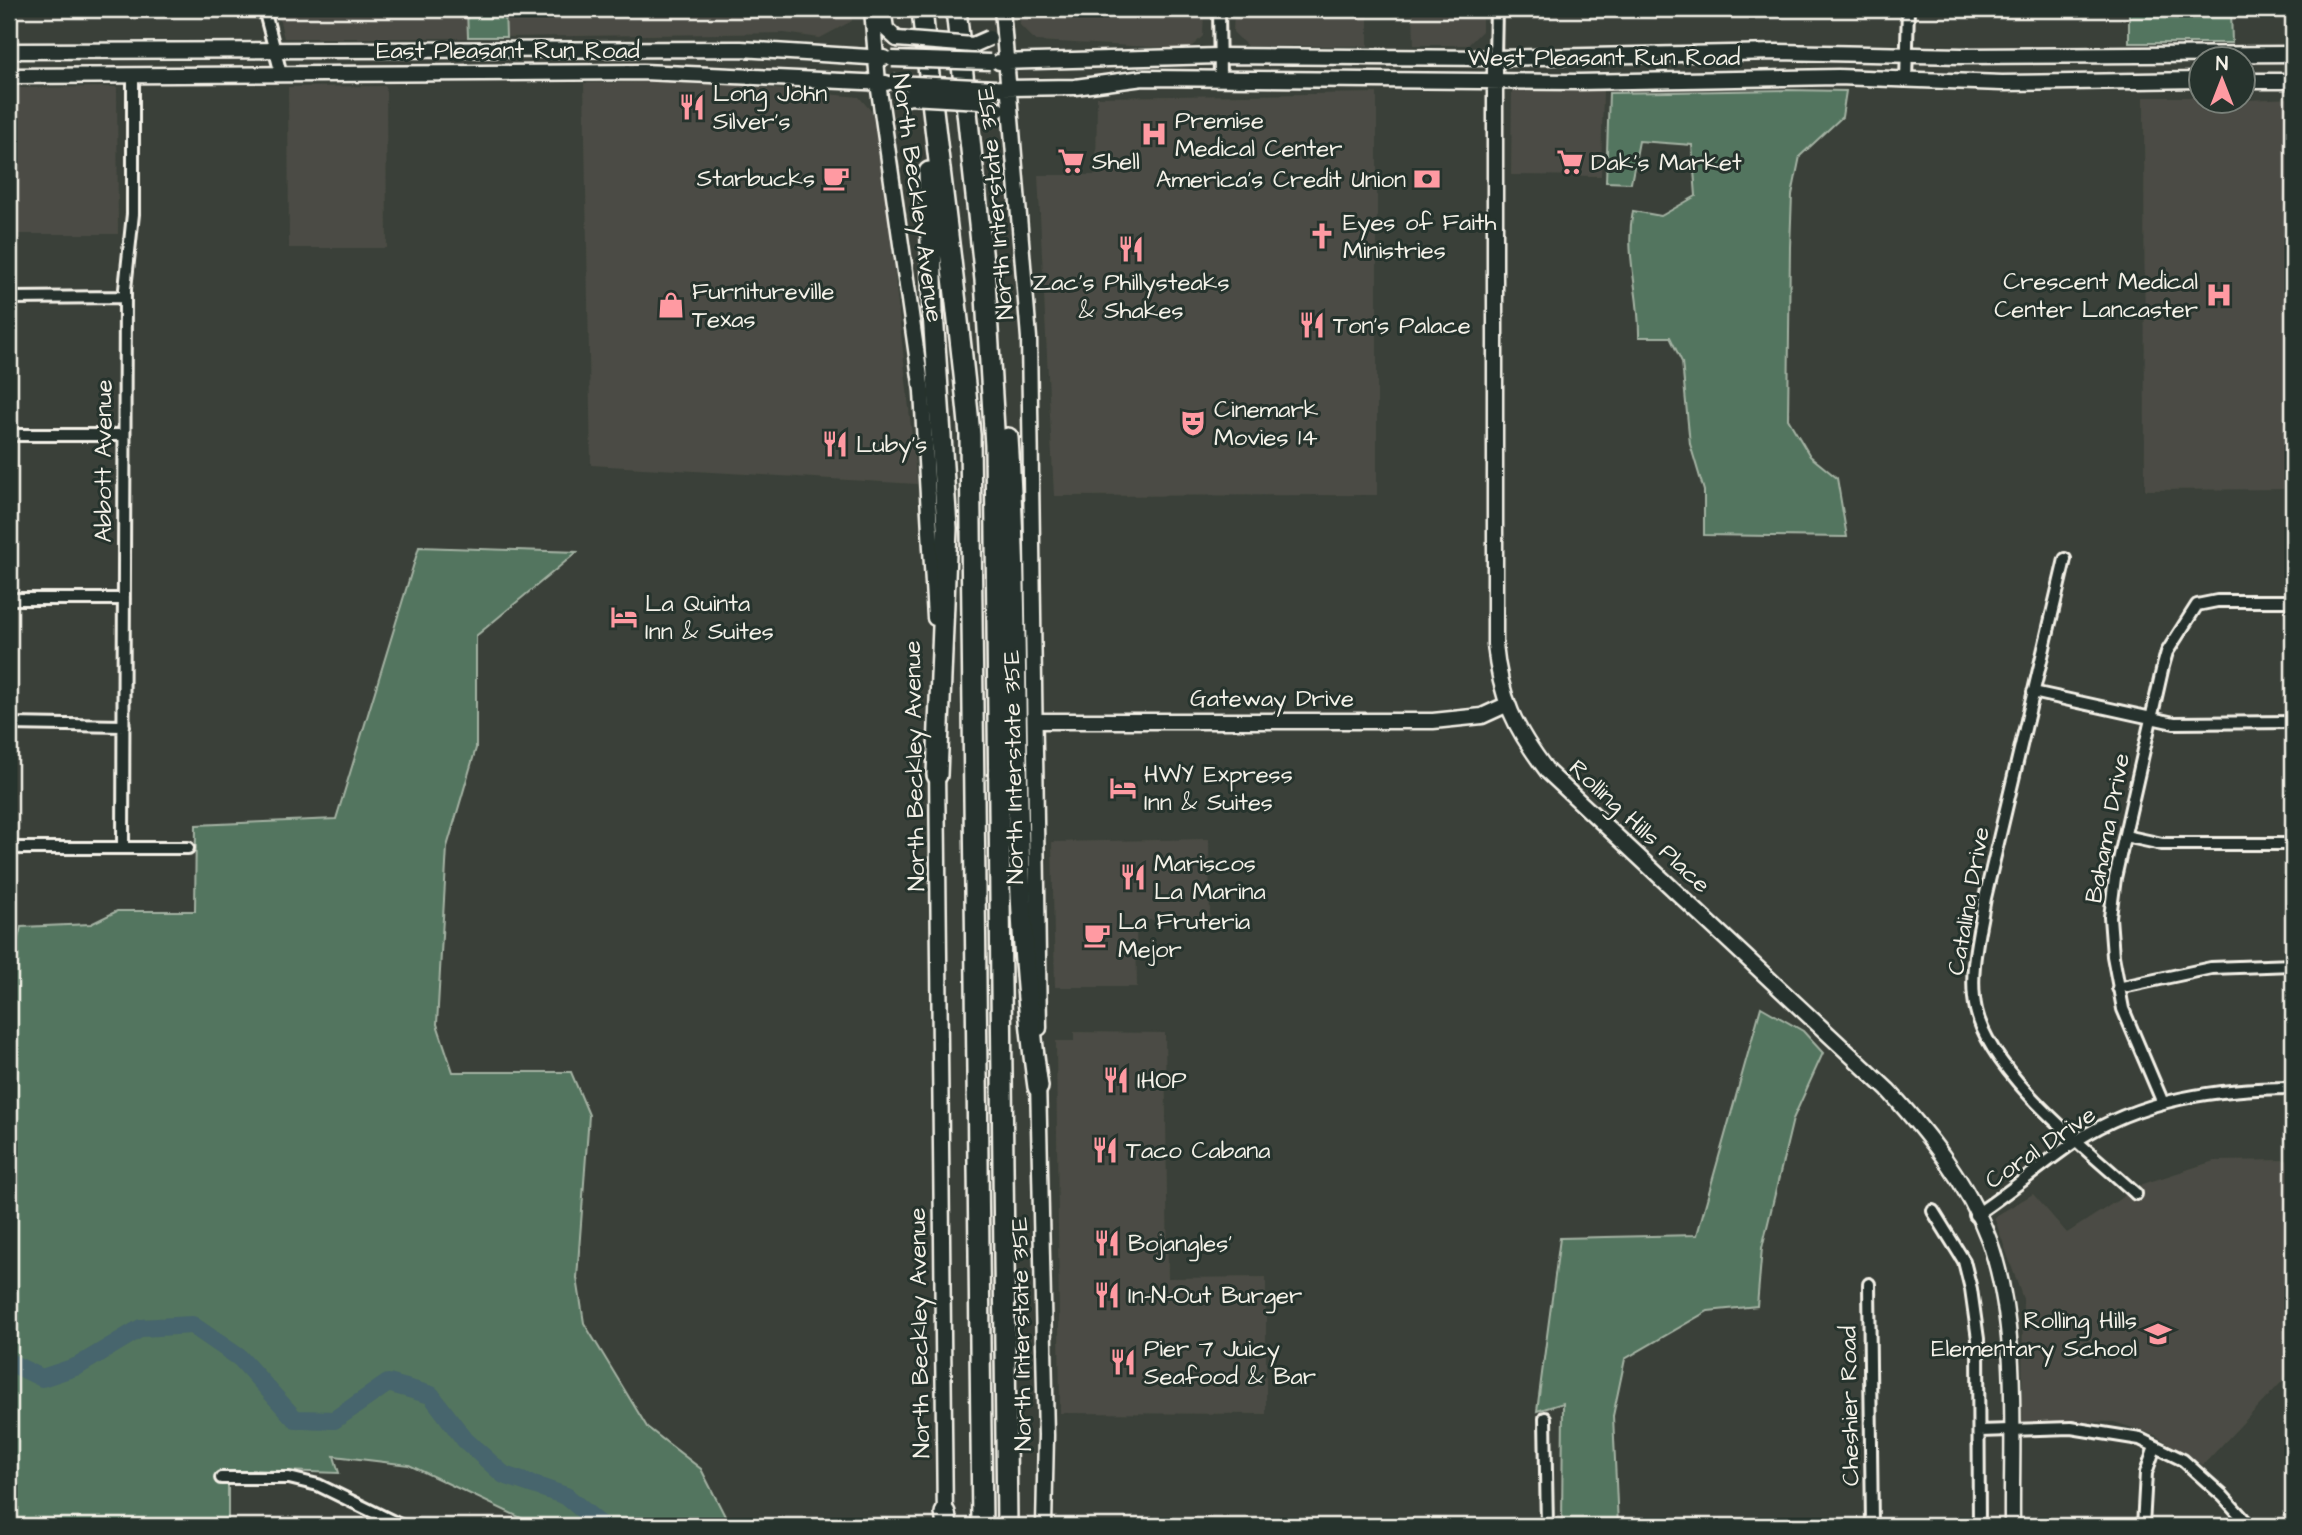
<svg xmlns="http://www.w3.org/2000/svg" width="2302" height="1535" viewBox="0 0 2302 1535" font-family="'Architects Daughter',sans-serif">
<style>
.built{fill:#4b4c44}
.green{fill:#53745e;stroke:#a4b2a3;stroke-width:2}
.lines{fill:none;stroke-linecap:round;stroke-linejoin:round}
.river{stroke:#46656d;stroke-width:18}
.street-casing{stroke:#f4f1e8;stroke-width:16}
.secondary-casing{stroke:#f4f1e8;stroke-width:19}
.highway-casing{stroke:#f4f1e8;stroke-width:24}
.street{stroke:#26332d;stroke-width:10}
.secondary{stroke:#26332d;stroke-width:14}
.highway{stroke:#26332d;stroke-width:19}
.secondary-bridge-casing{stroke:#f4f1e8;stroke-width:19;stroke-linecap:butt}
.secondary-bridge{stroke:#26332d;stroke-width:14}
.labels{text-anchor:middle;stroke-width:6;stroke-linejoin:round;paint-order:stroke}
.street-label{font-size:24px;fill:#f4f1e8;stroke:#26332d}
.poi-label{font-size:24px;fill:#f4f1e8;stroke:#26332d;text-anchor:start}
</style>
<rect width="100%" height="100%" fill="#3a4039"/>
<filter id="ink" filterUnits="userSpaceOnUse"><feTurbulence type="fractalNoise" baseFrequency=".0143" numOctaves="2"/><feDisplacementMap in="SourceGraphic" scale="14" xChannelSelector="R" yChannelSelector="G"/><feConvolveMatrix kernelMatrix="1 2 1 2 8 2 1 2 1" color-interpolation-filters="sRGB"/></filter>
<g filter="url(#ink)">
<!-- built -->
<path class="built" d="M277,9H469L472,38H284Z
M505,9H850L852,21L820,38L784,33L506,37Z
M1019,9H1204L1203,36L1189,49L1036,41L1020,25Z
M1234,9H1368V46H1247L1233,32Z
M1413,9H1482V31L1468,45H1414Z
M693,81L859,97L872,112L887,201L917,484L591,465L584,83Z
M386,86L387,248H289L288,87Z
M117,87L118,234H9V88Z
M1512,89L1603,91L1601,176L1511,175Z
M1377,93V495L1054,496L1038,175H1096L1097,97Z
M2144,97H2200V102L2293,98V489L2145,490Z
M1209,839L1210,920H1136L1137,987H1055L1052,842Z
M1074,1032L1165,1033L1168,1278L1266,1277V1414L1060,1413L1056,1041H1074Z
M2287,1160L2293,1168V1370L2203,1465L2155,1435L2114,1422L2022,1421L2023,1299L1994,1217L2033,1194L2067,1233L2143,1184L2214,1161Z"/>
<!-- green -->
<path class="green" d="M467,9H505L506,37H468Z
M2129,9H2231L2232,43H2129Z
M1787,90L1846,91L1842,117L1800,156L1792,195L1790,247L1788,419L1810,456L1837,478L1847,537L1704,535V491L1690,444L1682,362L1670,337H1639C1640,292 1624,255 1633,211L1661,216L1696,196L1692,145L1639,141L1631,183L1606,182L1609,93Z
M419,547L577,552L476,636V748L447,847L437,1024L453,1072H571L589,1115L577,1278L584,1323L647,1427L701,1469L730,1526H538L409,1465L334,1456L339,1473L252,1470V1485H228V1526H9V953H14L21,927L91,924L117,911H195L196,825L336,819Z
M1761,1007L1803,1031L1823,1053L1793,1119L1762,1248L1757,1306L1708,1311L1625,1359L1613,1416L1618,1526H1562L1563,1403L1537,1411L1560,1238L1697,1235Z"/>
<g class="lines">
<!-- river -->
<path class="river" d="M9,1362L42,1378L78,1366L141,1328L192,1325L240,1358L295,1419L334,1420L388,1383L431,1395L465,1440L504,1475L566,1496L602,1526"/>
<!-- street casing -->
<g class="street-casing">
<path id="street" d="M264,9L281,74
M1219,9L1220,78
M1495,58L1496,9
M1906,81L1908,9
M9,298L125,297
M9,435H124
M2065,559L1985,898C1979,933 1968,974 1976,1010C1991,1075 2087,1149 2136,1194
M9,599H124
M2033,692L2174,723L2293,722
M9,724L124,726
M2125,836L2162,844H2293
M9,848H188
M123,848L125,289L133,214V75
M2118,988L2211,968L2293,965
M2163,1103L2123,1009L2113,956L2110,917L2115,878L2163,666L2167,652L2197,605L2217,601H2293
M1933,1211L1964,1261L1971,1289L1978,1339L1979,1526
M1975,1215C2010,1192 2041,1165 2076,1141C2140,1099 2218,1088 2293,1088
M1869,1284L1872,1526
M1545,1418L1547,1526
M1979,1431L2071,1428L2140,1439L2183,1460L2223,1496L2250,1526
M221,1478H289L318,1485L402,1526
M2143,1526L2146,1473L2155,1447"/>
</g>
<!-- secondary casing -->
<g class="secondary-casing">
<path id="secondary" d="M872,9L878,83L922,391L935,618
M883,9L886,29L897,39
M1002,9L1029,338L1039,1028
M9,51L741,49L884,58
M1495,58V644C1500,698 1515,729 1548,772L1888,1090C1928,1134 1968,1183 1989,1240C2020,1326 2011,1436 2012,1526
M999,62L1219,56L1495,58L1778,52L1962,56L2293,54
M9,76L643,72L886,83
M2242,81H2293
M1001,88L1075,87L1143,78L1578,82L1838,77L2002,83L2200,80
M1036,721H1433L1482,716L1506,705
M937,768L945,1521
M1038,1080L1046,1435L1044,1526"/>
</g>
<!-- highway casing -->
<g class="highway-casing">
<path id="highway" d="M922,9C936,151 957,292 970,435L982,1526
M956,9L985,280L995,446L1007,1526
M929,172L933,313L947,528L937,775
M1008,438C1022,654 1008,873 1038,1087
M945,1513L947,1526"/>
</g>
<!-- street -->
<use href="#street" class="street"/>
<!-- secondary -->
<use href="#secondary" class="secondary"/>
<!-- highway -->
<use href="#highway" class="highway"/>
<!-- secondary-bridge casing -->
<g class="secondary-bridge-casing">
<path id="secondary-bridge" d="M897,39L973,45L989,38
M892,59L990,62
M894,83L996,88
M901,100L910,97L981,101L998,110"/>
</g>
<!-- secondary-bridge -->
<use href="#secondary-bridge" class="secondary-bridge"/>
</g>
</g>
<!-- icons -->
<defs>
<g id="restaurant-bare" transform="scale(2.1)"><path d="M-5-6h1v4h1v-4h1v4h1v-4h1v5L-1.5 .5V6h-2V.5L-5-1ZM5-6V6H3V1.5H1.5Q1.5-4 5-6Z" fill="#ff9aa2" stroke="#26332d" stroke-width="2.5" paint-order="stroke"/></g>
<g id="hospital-bare" transform="scale(2.1)"><path d="M-5-5h3v3.5h4V-5h3V5h-3V1.5h-4V5h-3Z" fill="#ff9aa2" stroke="#26332d" stroke-width="2.5" paint-order="stroke"/></g>
<g id="supermarket-bare" transform="scale(2.1)"><path d="M-6-5.5h2.5l.6 2H6L4.5 2H-2.5L-4.4-4H-6ZM-1.5 3.2a1.3 1.3 0 1 0 .1 0ZM3 3.2a1.3 1.3 0 1 0 .1 0Z" fill="#ff9aa2" stroke="#26332d" stroke-width="2.5" paint-order="stroke"/></g>
<g id="cafe-bare" transform="scale(2.1)"><path d="M-5.5-4.5H6V0H3Q3 3.5 0 3.5H-2.5Q-5.5 3.5-5.5 0ZM3-3.2v2h1.7v-2ZM-6 4.5H4V6H-6Z" fill="#ff9aa2" stroke="#26332d" stroke-width="2.5" paint-order="stroke"/></g>
<g id="bank-bare" transform="scale(2.1)"><path d="M-6-4H6V4H-6ZM0-2.3a2.3 2.3 0 1 0 0 4.6a2.3 2.3 0 1 0 0-4.6Z" fill="#ff9aa2" stroke="#26332d" stroke-width="2.5" paint-order="stroke"/></g>
<g id="church-bare" transform="scale(2.1)"><path d="M-1.2-6h2.4v3.5h3.3v2.4h-3.3V6h-2.4V-.1h-3.3v-2.4h3.3Z" fill="#ff9aa2" stroke="#26332d" stroke-width="2.5" paint-order="stroke"/></g>
<g id="shop-bare" transform="scale(2.1)"><path d="M-5-2.5h2.3a2.7 3.5 0 0 1 5.4 0H5L5.5 6h-11ZM-1.5-2.5h3a1.5 2.3 0 0 0-3 0Z" fill="#ff9aa2" stroke="#26332d" stroke-width="2.5" paint-order="stroke"/></g>
<g id="theatre-bare" transform="scale(2.1)"><path d="M-5-5.5Q0-4 5-5.5V0Q5 5 0 6Q-5 5-5 0ZM-3.3-2.5H-1v1.5H-3.3ZM1-2.5H3.3v1.5H1ZM-2.8 1Q0 5.5 2.8 1Z" fill="#ff9aa2" stroke="#26332d" stroke-width="2.5" paint-order="stroke"/></g>
<g id="hotel-bare" transform="scale(2.1)"><path d="M-6-4.5h1.5V1H6V5H4.5V3h-9V5H-6ZM-4 0a1.8 1.8 0 1 1 3.6 0ZM.5 0V-2.5h3Q6-2.5 6 0Z" fill="#ff9aa2" stroke="#26332d" stroke-width="2.5" paint-order="stroke"/></g>
<g id="school-bare" transform="scale(2.1)"><path d="M0-5L7-2L0 1L-7-2ZM-4 1L0 2.5L4 1V4Q0 6-4 4Z" fill="#ff9aa2" stroke="#26332d" stroke-width="2.5" paint-order="stroke"/></g>
</defs>
<g fill-rule="evenodd">
<use href="#restaurant-bare" x="692" y="107"/>
<use href="#hospital-bare" x="1154" y="134"/>
<use href="#supermarket-bare" x="1071" y="161"/>
<use href="#supermarket-bare" x="1570" y="162"/>
<use href="#cafe-bare" x="836" y="178"/>
<use href="#bank-bare" x="1427" y="179"/>
<use href="#church-bare" x="1322" y="236"/>
<use href="#restaurant-bare" x="1131" y="249"/>
<use href="#hospital-bare" x="2219" y="295"/>
<use href="#shop-bare" x="671" y="305"/>
<use href="#restaurant-bare" x="1312" y="325"/>
<use href="#theatre-bare" x="1193" y="423"/>
<use href="#restaurant-bare" x="835" y="444"/>
<use href="#hotel-bare" x="624" y="617"/>
<use href="#hotel-bare" x="1123" y="788"/>
<use href="#restaurant-bare" x="1133" y="877"/>
<use href="#cafe-bare" x="1097" y="935"/>
<use href="#restaurant-bare" x="1116" y="1080"/>
<use href="#restaurant-bare" x="1105" y="1150"/>
<use href="#restaurant-bare" x="1107" y="1243"/>
<use href="#restaurant-bare" x="1107" y="1295"/>
<use href="#school-bare" x="2158" y="1334"/>
<use href="#restaurant-bare" x="1123" y="1362"/>
</g>
<g class="labels">
<!-- street labels -->
<g class="street-label">
<text x="508" y="58">East Pleasant Run Road</text>
<text x="1604" y="65">West Pleasant Run Road</text>
<text transform="translate(918 198) rotate(82)" y="8">North Beckley Avenue</text>
<text transform="translate(995 203) rotate(-95)" y="8">North Interstate 35E</text>
<text transform="translate(103 461) rotate(-90)" y="8">Abbott Avenue</text>
<text x="1272" y="706">Gateway Drive</text>
<text transform="translate(914 766) rotate(-91)" y="8">North Beckley Avenue</text>
<text transform="translate(1013 767) rotate(-91)" y="8">North Interstate 35E</text>
<text transform="translate(1640 826) rotate(43)" y="8">Rolling Hills Place</text>
<text transform="translate(2107 828) rotate(-79)" y="8">Bahama Drive</text>
<text transform="translate(1968 901) rotate(-80)" y="8">Catalina Drive</text>
<text transform="translate(2040 1147) rotate(-34)" y="8">Coral Drive</text>
<text transform="translate(919 1333) rotate(-91)" y="8">North Beckley Avenue</text>
<text transform="translate(1021 1334) rotate(-91)" y="8">North Interstate 35E</text>
<text transform="translate(1849 1406) rotate(-91)" y="8">Cheshier Road</text>
</g>
<!-- poi labels -->
<g class="poi-label">
<text x="713" y="101">Long John<tspan x="713" dy="28">Silver's</tspan></text>
<text x="1175" y="128">Premise<tspan x="1175" dy="28">Medical Center</tspan></text>
<text x="1092" y="169">Shell</text>
<text x="1591" y="170">Dak's Market</text>
<text x="815" y="186" text-anchor="end">Starbucks</text>
<text x="1406" y="187" text-anchor="end">America's Credit Union</text>
<text x="1343" y="230">Eyes of Faith<tspan x="1343" dy="28">Ministries</tspan></text>
<text x="2198" y="289" text-anchor="end">Crescent Medical<tspan x="2198" dy="28">Center Lancaster</tspan></text>
<text x="1131" y="290" text-anchor="middle">Zac's Phillysteaks<tspan x="1131" dy="28">&amp; Shakes</tspan></text>
<text x="692" y="299">Furnitureville<tspan x="692" dy="28">Texas</tspan></text>
<text x="1333" y="333">Ton's Palace</text>
<text x="1214" y="417">Cinemark<tspan x="1214" dy="28">Movies 14</tspan></text>
<text x="856" y="452">Luby's</text>
<text x="645" y="611">La Quinta<tspan x="645" dy="28">Inn &amp; Suites</tspan></text>
<text x="1144" y="782">HWY Express<tspan x="1144" dy="28">Inn &amp; Suites</tspan></text>
<text x="1154" y="871">Mariscos<tspan x="1154" dy="28">La Marina</tspan></text>
<text x="1118" y="929">La Fruteria<tspan x="1118" dy="28">Mejor</tspan></text>
<text x="1137" y="1088">IHOP</text>
<text x="1126" y="1158">Taco Cabana</text>
<text x="1128" y="1251">Bojangles'</text>
<text x="1128" y="1303">In-N-Out Burger</text>
<text x="2137" y="1328" text-anchor="end">Rolling Hills<tspan x="2137" dy="28">Elementary School</tspan></text>
<text x="1144" y="1356">Pier 7 Juicy<tspan x="1144" dy="28">Seafood &amp; Bar</tspan></text>
</g>
</g>
<!-- margin -->
<rect width="2302" height="1535" fill="none" stroke="#26332d" stroke-width="35"/>
<rect x="18" y="18" width="2267" height="1500" fill="none" stroke="#f4f1e8" stroke-width="2.5" filter="url(#ink)"/>
<!-- north arrow -->
<g transform="translate(2222 80)"><circle r="33" fill="#26332d" stroke="#787f78" stroke-width="2"/>
<path d="M0-5L12 26L0 18L-12 26Z" fill="#ff9aa2"/>
<text y="-10" font-size="19" font-weight="bold" text-anchor="middle" fill="#f4f1e8">N</text>
</g>
</svg>
